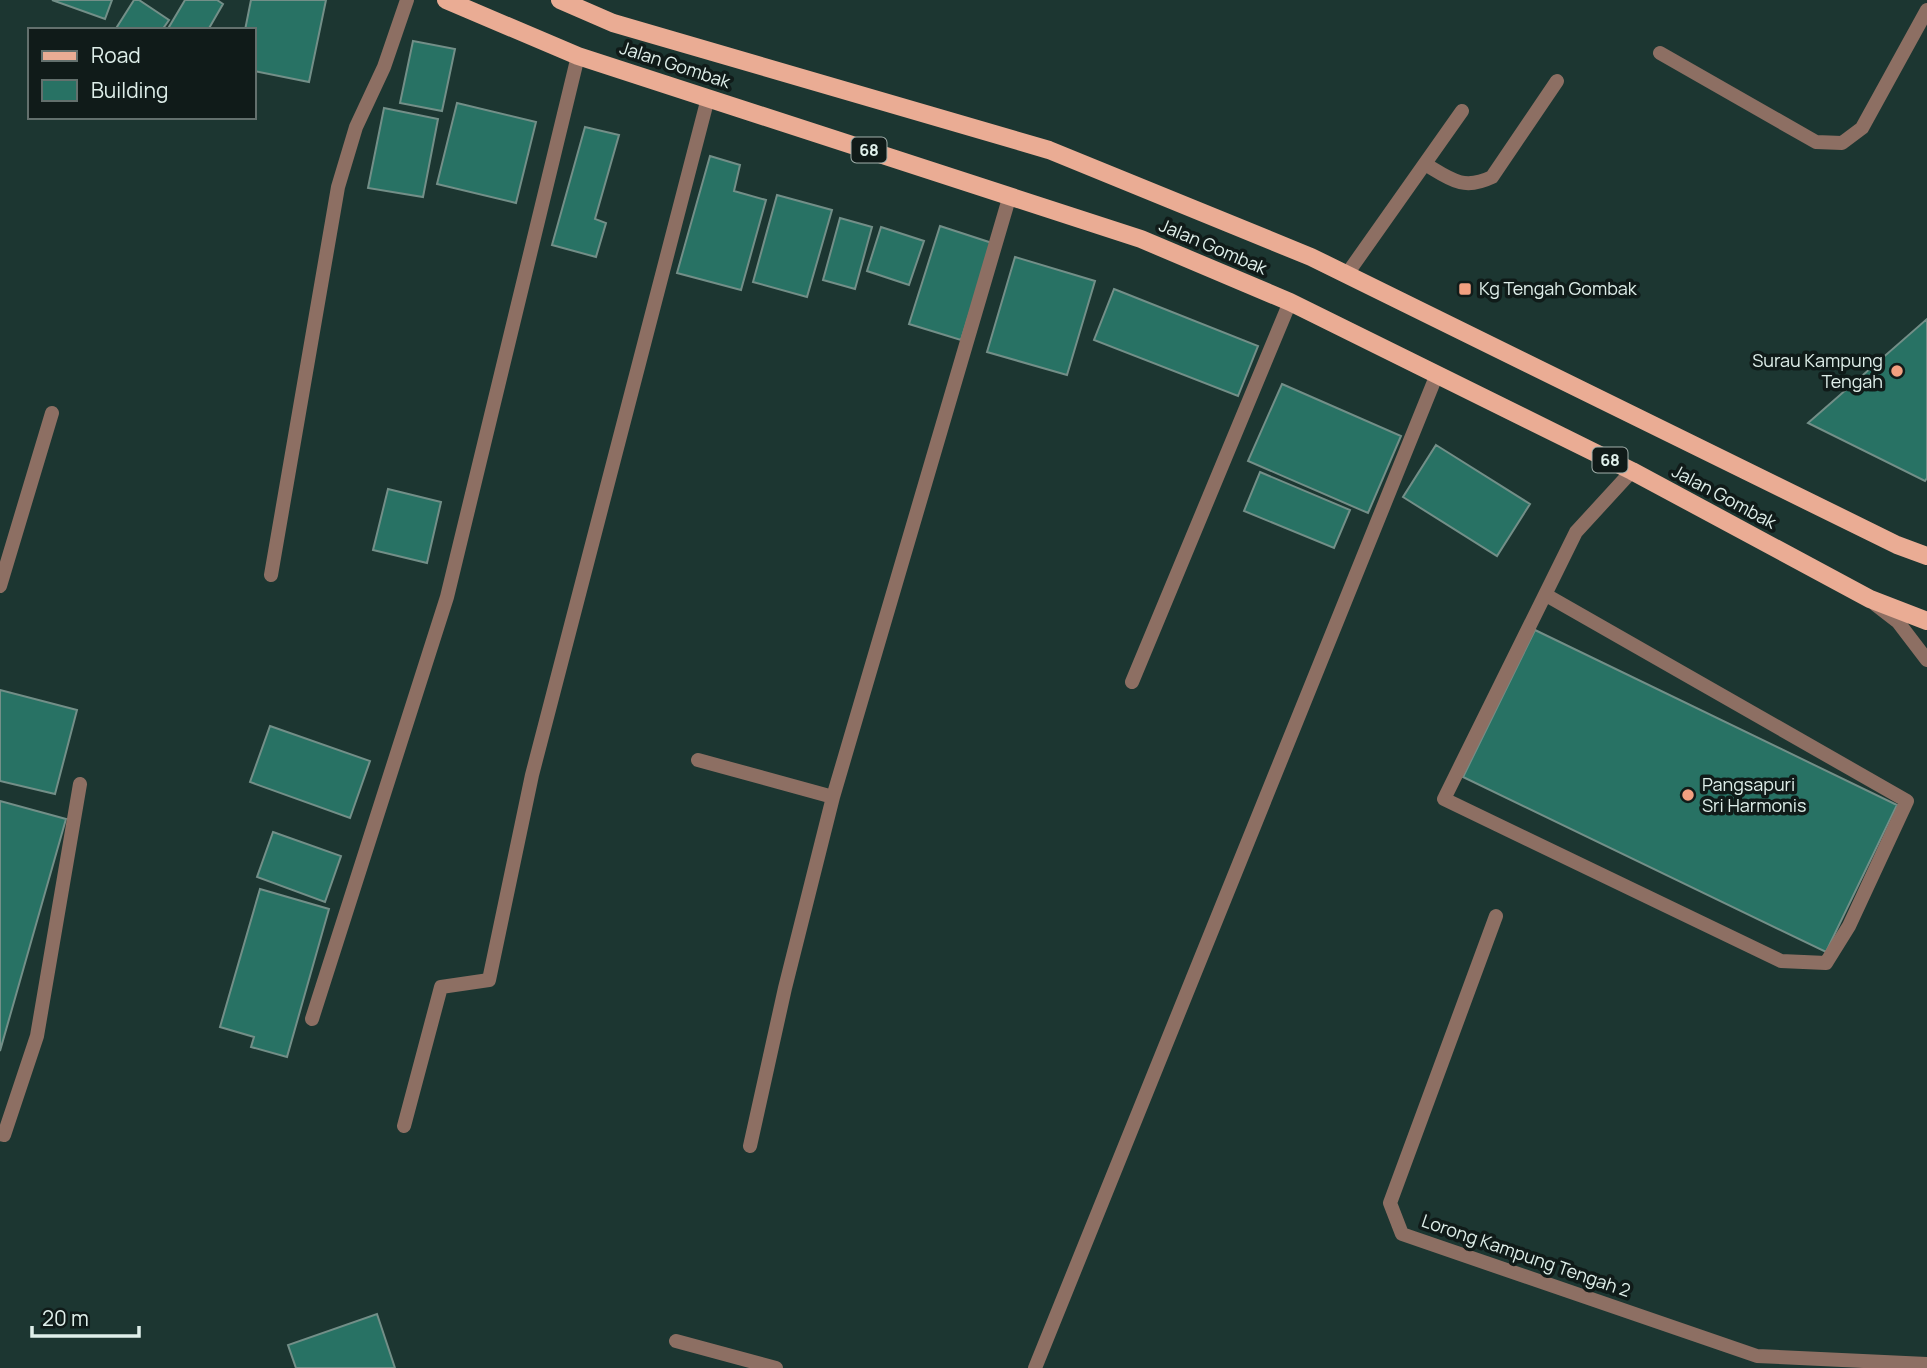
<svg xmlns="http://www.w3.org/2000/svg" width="1927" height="1368" viewBox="0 0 1927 1368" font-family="Manrope,sans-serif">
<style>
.building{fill:#287264;stroke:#738f88;stroke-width:2}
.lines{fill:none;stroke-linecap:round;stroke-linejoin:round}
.service{stroke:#8d6f63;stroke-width:14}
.minor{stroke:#8d6f63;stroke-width:14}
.primary{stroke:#eaac94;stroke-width:18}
.poi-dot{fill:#f2a080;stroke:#101b19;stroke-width:2.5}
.labels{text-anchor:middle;stroke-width:7;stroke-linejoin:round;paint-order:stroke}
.shield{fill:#101b19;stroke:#a1afab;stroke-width:2}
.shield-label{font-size:16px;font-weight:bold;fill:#dfefea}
.street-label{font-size:18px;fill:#dfefea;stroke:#101b19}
.poi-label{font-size:18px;fill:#dfefea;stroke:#101b19;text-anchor:start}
</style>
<rect width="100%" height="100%" fill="#1c3631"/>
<!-- building -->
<path class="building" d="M52,0H112L105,19Z
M134,0H139L169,20L162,30H115Z
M185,0H217L223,4L208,30H174L169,27Z
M251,0H326L309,82L254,71V30H245Z
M413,41L455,49L442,111L400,103Z
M457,103L536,122L516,203L437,184Z
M384,108L438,119L423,197L368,188Z
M585,127L619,135L595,219L606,223L596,257L552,245Z
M710,156L740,165L734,191L766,200L741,290L677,273Z
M777,195L832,210L807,297L753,282Z
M840,218L872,227L855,289L823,280Z
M940,226L992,243L961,340L909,324Z
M881,227L924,241L909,285L867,271Z
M1015,257L1095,281L1067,375L987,352Z
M1114,289L1258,346L1238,396L1094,340Z
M1927,319V478L1925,481L1808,423Z
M1282,384L1401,436L1368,513L1248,461Z
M1436,445L1530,504L1497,556L1403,497Z
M1260,472L1350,510L1334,548L1244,511Z
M388,489L441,502L427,563L373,550Z
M1535,630L1897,805L1826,952L1463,777Z
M0,690L77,710L55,794L0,781Z
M270,726L370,761L350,818L250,782Z
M0,801L66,819L0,1051Z
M273,832L341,856L325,902L257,877Z
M260,889L329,909L287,1057L251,1047L254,1037L220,1027Z
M377,1314L395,1368H296L288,1345Z"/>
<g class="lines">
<!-- service -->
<path class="service" d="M1425,164C1450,179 1463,191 1492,177L1557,81
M1347,274L1462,111
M1546,595L1907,801L1849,926L1826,963L1781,961L1444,799L1576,532L1632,471"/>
<!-- minor -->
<path class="minor" d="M1660,53L1816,142L1842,143L1862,128L1927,10
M271,575L338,187L356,127L384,67L407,0
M0,586L52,413
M1876,605L1898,622L1927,660
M1132,682L1290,302
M698,760L833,797
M1496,916L1390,1203L1402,1234L1757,1356L1927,1364
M312,1019L447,597L578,56
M404,1126L441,987L489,980L532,775L708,98
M0,1134L4,1135L37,1036L80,784
M750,1146L785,988L833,797L1010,195
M676,1341L776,1368
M1035,1368L1437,374"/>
<!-- primary -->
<path class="primary" d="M446,0L578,56L1141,239L1290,302L1632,471L1870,599L1927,621
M560,0L613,23L1049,150L1311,257L1897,545L1927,556"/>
</g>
<!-- markers -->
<g class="poi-dot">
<rect x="1458" y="282" width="14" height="14" rx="3.5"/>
<circle cx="1897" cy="371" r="7"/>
<circle cx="1688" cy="795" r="7"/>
</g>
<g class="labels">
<!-- shield labels -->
<g class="shield">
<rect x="851.5" y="137.5" width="35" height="25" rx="5"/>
<rect x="1592.5" y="447.5" width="35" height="25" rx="5"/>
</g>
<g class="shield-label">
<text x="869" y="156">68</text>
<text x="1610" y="466">68</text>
</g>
<!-- street labels -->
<g class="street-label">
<text transform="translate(675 65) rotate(18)" y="6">Jalan Gombak</text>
<text transform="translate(1213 247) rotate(23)" y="6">Jalan Gombak</text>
<text transform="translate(1724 497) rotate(28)" y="6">Jalan Gombak</text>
<text transform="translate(1526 1256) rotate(19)" y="6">Lorong Kampung Tengah 2</text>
</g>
<!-- poi labels -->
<g class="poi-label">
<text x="1479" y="295">Kg Tengah Gombak</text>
<text x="1883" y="367" text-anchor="end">Surau Kampung<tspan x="1883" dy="21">Tengah</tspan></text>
<text x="1702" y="791">Pangsapuri<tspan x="1702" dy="21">Sri Harmonis</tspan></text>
</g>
</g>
<!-- legend -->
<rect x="28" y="28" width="228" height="91" fill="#101b19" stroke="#63706d" stroke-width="2"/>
<rect x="42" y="51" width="35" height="10" fill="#eaac94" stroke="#63706d" stroke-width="2"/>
<text x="91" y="63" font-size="21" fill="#dfefea">Road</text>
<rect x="42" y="80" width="35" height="21" fill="#287264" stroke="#63706d" stroke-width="2"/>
<text x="91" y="98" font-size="21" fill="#dfefea">Building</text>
<!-- scale -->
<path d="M32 1326v10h107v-10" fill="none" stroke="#dfefea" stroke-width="3.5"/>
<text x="42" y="1326" font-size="21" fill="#dfefea" stroke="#101b19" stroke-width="5" paint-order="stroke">20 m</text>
</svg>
